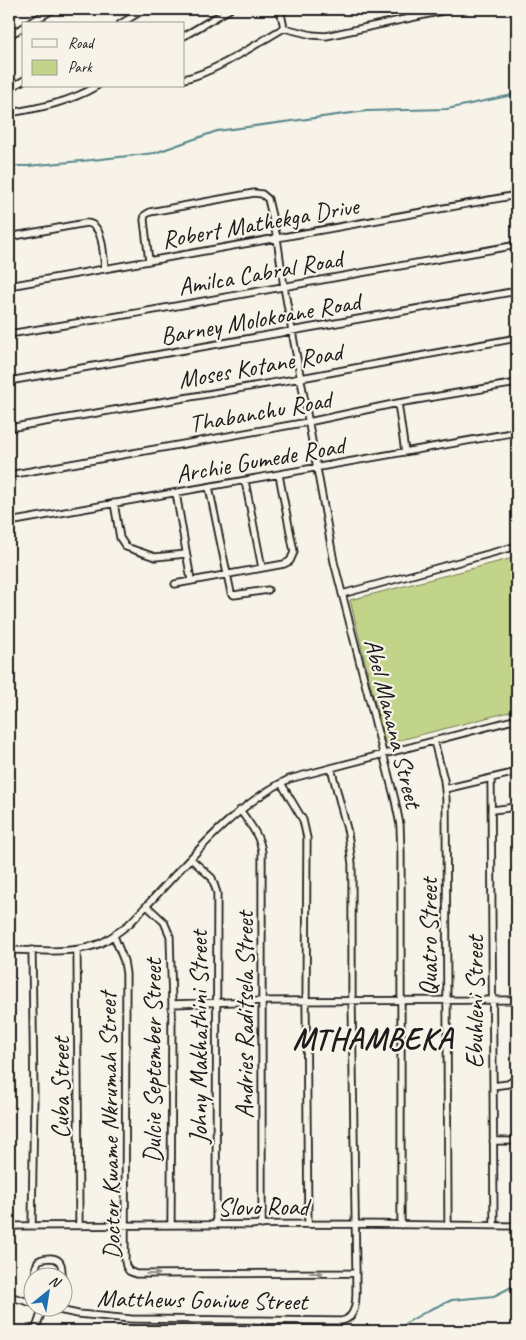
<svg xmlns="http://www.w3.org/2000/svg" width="526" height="1340" viewBox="0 0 526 1340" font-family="Caveat,sans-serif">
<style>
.green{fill:#c2d489;stroke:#6f7852}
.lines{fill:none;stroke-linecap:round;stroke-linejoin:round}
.stream{stroke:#55868a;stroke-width:2}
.minor-casing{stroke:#1c1c1c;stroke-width:9}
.minor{stroke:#f7f3e8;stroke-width:5.5}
.oneway{fill:#94928c}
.labels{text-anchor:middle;stroke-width:4.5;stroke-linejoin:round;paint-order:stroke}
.street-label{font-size:25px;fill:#1c1c1c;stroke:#f7f3e8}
.district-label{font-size:30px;font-weight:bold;letter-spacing:1px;fill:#1c1c1c;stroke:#f7f3e8}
</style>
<rect width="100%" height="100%" fill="#f7f3e8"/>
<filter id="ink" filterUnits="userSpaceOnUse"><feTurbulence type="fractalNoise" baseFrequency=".02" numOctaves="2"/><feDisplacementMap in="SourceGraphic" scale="10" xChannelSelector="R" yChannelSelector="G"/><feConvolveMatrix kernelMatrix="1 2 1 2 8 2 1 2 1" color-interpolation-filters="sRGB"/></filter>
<g filter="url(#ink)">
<!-- green -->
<path class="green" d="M517,557V710L385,744L350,600Z"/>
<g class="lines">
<!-- stream -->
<path class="stream" d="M9,166H27L92,160L155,153L217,131L367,111L447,109L517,94
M400,1331L406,1323L429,1310L452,1300L494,1296L517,1284"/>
<!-- minor casing -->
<g class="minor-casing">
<path id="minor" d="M280,9L284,28
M28,24L54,9
M120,24L145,9
M9,35L24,27
M184,36L230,9
M184,79C216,72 254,45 284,28L312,35L326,36L452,9
M9,89L24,80
M9,113C40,108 70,102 97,86
M9,237L86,223C104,223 103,255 105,269
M149,261L144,220L145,215L150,212L254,193L262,194L268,199L277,238L284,287L334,562L395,800L400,825L401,854V1225
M9,286L517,195
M9,334L137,313L517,245
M9,381L517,291
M398,403L405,452
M9,428L301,378L517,338
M9,475L308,422L398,403L517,383
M245,481L262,568
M209,487L231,593L234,595L268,590
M176,493L191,580
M114,503L120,538L126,547L155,557L186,554
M9,522L517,432
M175,584L284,564L290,561L294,552L279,475
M342,594L517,546
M434,741L444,780L446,799L448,1225
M491,778L494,1225
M281,783L303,820L307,838L306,1002L308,1224
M445,789L517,772
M240,810C250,824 260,836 262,852V1225
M492,810L517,807
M191,859L212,878L217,893L216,1225
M147,906L164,922L170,936L172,1004L171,1225
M114,936L124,961L126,974L125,1261L126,1266L129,1271L136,1274L356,1273
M9,950C38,950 73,955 101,943C111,938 120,931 129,924C179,874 225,810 289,779L517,719
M77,950L79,1225
M172,1004L263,1001L517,1000
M493,1086L508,1084L517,1078
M493,1141H517
M32,1225L34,1096L32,950
M9,1226L354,1224L517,1226
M35,1278L36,1267L38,1261C43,1258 46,1258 51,1258C63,1259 62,1268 62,1278
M9,1296L32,1303
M49,1308L78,1314L131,1319L341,1321C361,1318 355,1289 356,1273L352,1001V864L348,833L331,768
M35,1331L43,1308"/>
</g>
<!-- minor -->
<use href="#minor" class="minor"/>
</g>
<!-- one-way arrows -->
<defs><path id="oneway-solid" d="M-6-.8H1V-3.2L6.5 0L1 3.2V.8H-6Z" transform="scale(1.25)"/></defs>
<g class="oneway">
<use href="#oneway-solid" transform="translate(316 1273)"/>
<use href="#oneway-solid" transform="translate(153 1274)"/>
</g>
</g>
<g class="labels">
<!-- street labels -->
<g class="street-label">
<text transform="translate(260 222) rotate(-10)" y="9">Robert Mathekga Drive</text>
<text transform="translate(260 272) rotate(-10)" y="9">Amilca Cabral Road</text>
<text transform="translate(260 318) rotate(-10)" y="9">Barney Molokoane Road</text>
<text transform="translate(260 365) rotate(-10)" y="9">Moses Kotane Road</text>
<text transform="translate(260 411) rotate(-10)" y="9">Thabanchu Road</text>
<text transform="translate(260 459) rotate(-10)" y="9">Archie Gumede Road</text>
<text transform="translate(394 723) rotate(76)" y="9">Abel Manana Street</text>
<text transform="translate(428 937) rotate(-90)" y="9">Quatro Street</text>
<text transform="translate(474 1002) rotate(-90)" y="9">Ebuhleni Street</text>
<text transform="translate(244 1015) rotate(-90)" y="9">Andries Raditsela Street</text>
<text transform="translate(198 1037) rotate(-90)" y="9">Johny Makhathini Street</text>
<text transform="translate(152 1061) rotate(-90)" y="9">Dulcie September Street</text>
<text transform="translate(60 1088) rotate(-90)" y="9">Cuba Street</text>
<text transform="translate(109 1126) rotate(-91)" y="9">Doctor Kwame Nkrumah Street</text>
<text x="263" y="1215">Slovo Road</text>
<text transform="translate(202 1299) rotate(1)" y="9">Matthews Goniwe Street</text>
</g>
<!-- district labels -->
<g class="district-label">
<text x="373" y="1049">MTHAMBEKA</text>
</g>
</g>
<!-- margin -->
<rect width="526" height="1340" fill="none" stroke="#f7f3e8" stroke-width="30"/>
<rect x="15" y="15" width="496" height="1310" fill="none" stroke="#1c1c1c" stroke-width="2" filter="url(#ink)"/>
<!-- legend -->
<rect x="22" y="22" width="162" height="65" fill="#f7f3e8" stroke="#9f9d96"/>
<rect x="32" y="39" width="25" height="8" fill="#f7f3e8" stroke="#9f9d96"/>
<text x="68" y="48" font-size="15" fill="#1c1c1c">Road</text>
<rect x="32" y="60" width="25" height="15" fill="#c2d489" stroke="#9f9d96"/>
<text x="68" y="72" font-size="15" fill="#1c1c1c">Park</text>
<!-- north arrow -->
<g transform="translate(48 1292) rotate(30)"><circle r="24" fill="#f7f3e8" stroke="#9f9d96"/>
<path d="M0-4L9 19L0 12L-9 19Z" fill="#1f6fb2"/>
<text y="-8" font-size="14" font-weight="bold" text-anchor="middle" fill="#1c1c1c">N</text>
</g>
</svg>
